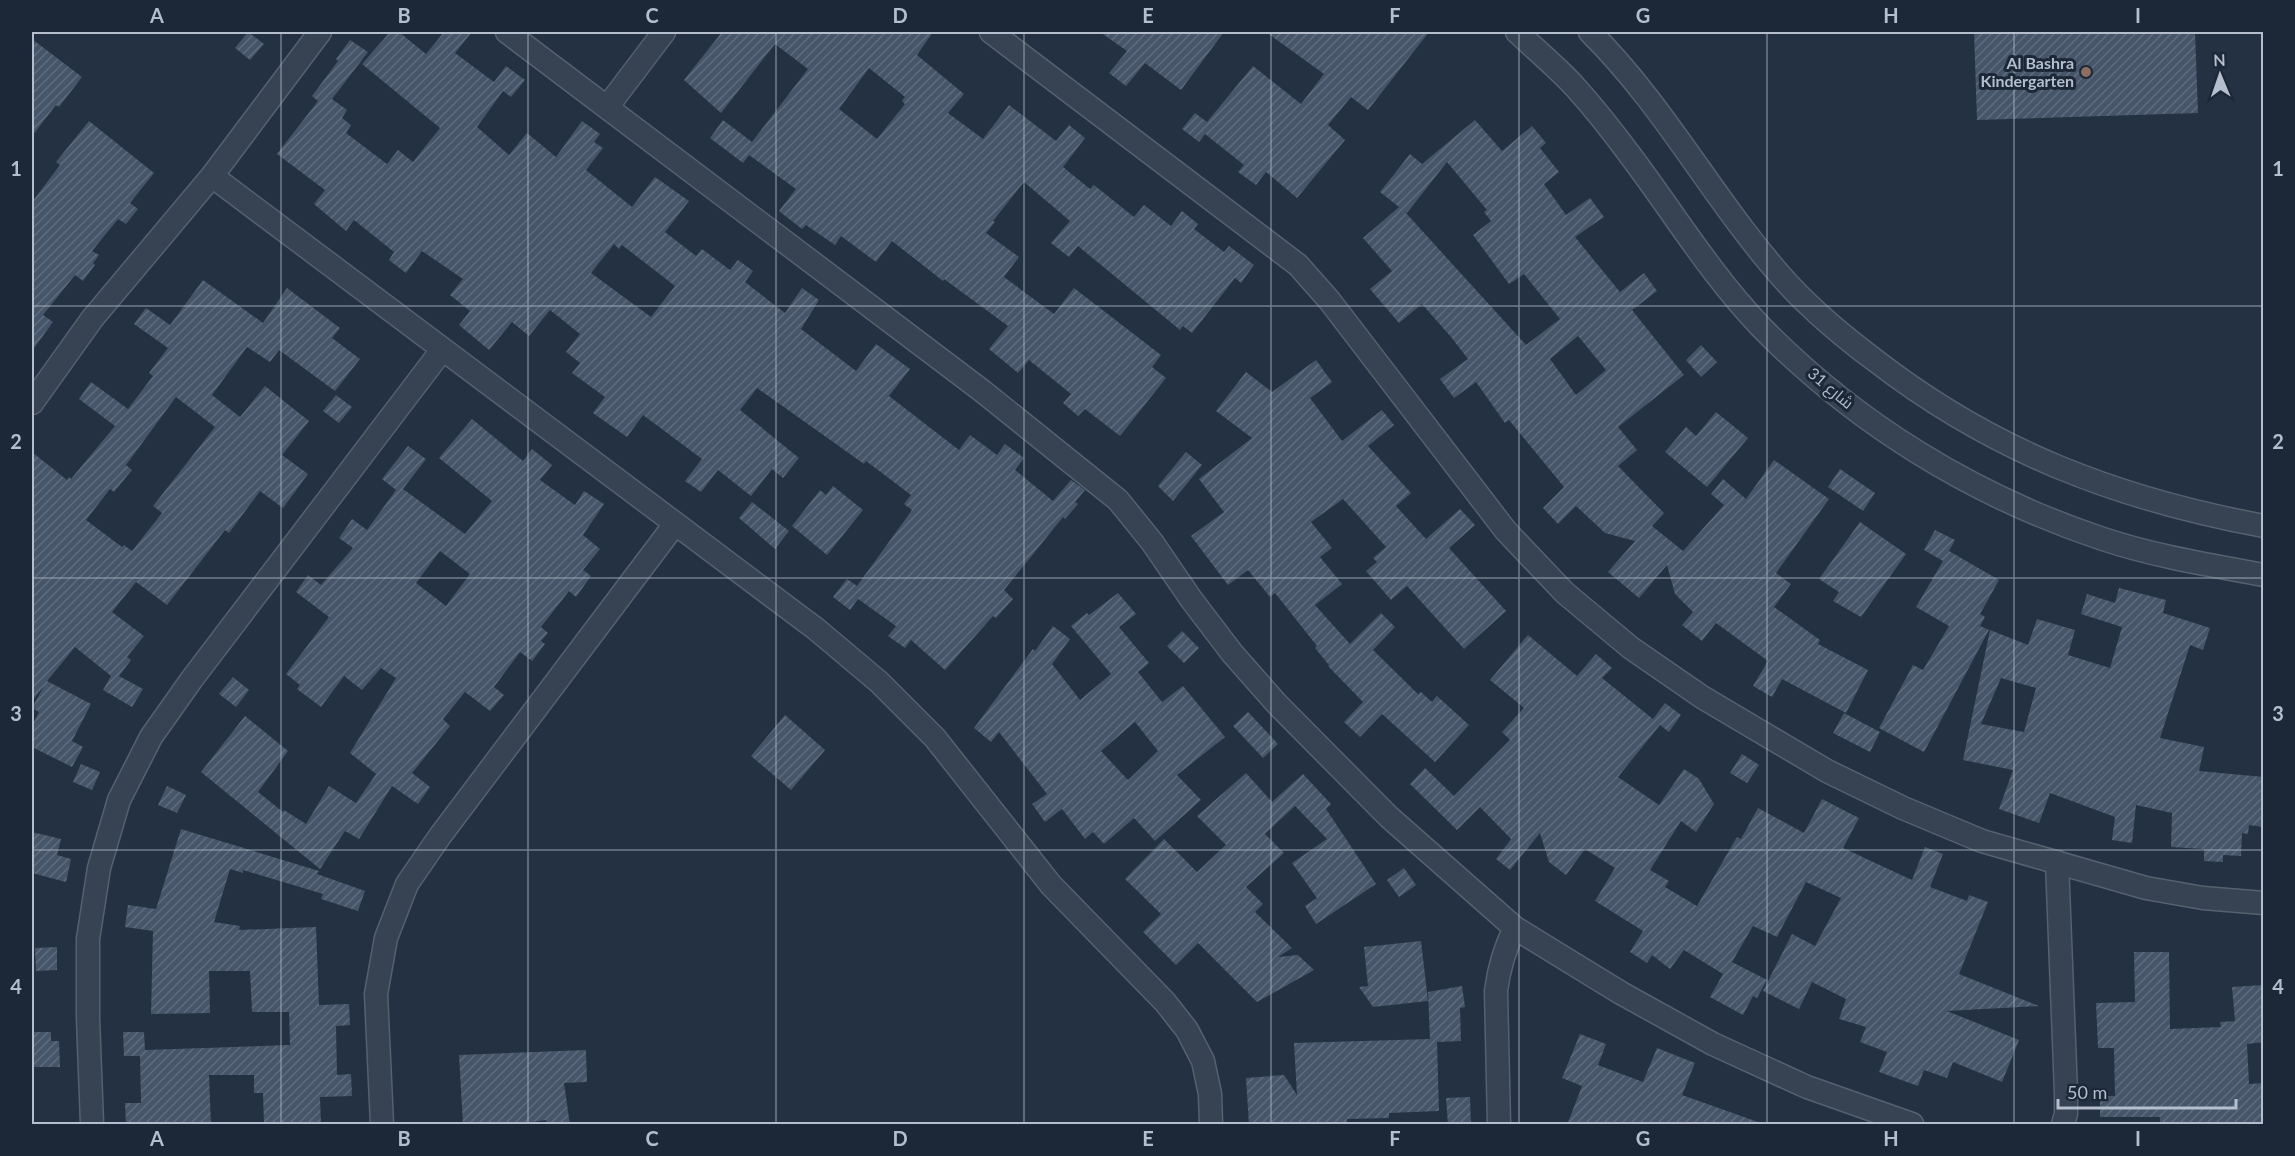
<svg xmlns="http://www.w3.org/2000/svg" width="2295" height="1156" viewBox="0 0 2295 1156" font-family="Lato,Cairo,sans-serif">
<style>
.building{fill:url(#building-hatch);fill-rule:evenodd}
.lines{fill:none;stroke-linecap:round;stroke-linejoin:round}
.minor-casing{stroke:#55616f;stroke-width:25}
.minor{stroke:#374352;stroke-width:22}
.grid{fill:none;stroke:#b4becc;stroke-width:1.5;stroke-opacity:0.55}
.education-dot{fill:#8d6e63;stroke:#1c2837;stroke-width:2}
.labels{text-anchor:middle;stroke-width:6;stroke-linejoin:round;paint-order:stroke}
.poi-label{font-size:16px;font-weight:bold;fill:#b4becc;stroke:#1c2837;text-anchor:end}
.street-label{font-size:16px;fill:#b4becc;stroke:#1c2837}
.neatline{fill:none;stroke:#b4becc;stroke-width:2}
.grid-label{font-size:20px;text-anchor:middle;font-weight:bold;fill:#b4becc}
</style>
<defs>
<pattern id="building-hatch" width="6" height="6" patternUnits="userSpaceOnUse" patternTransform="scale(1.5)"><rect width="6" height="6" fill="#465569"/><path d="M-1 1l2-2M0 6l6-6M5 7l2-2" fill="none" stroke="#5e6c7d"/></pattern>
</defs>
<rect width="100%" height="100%" fill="#233142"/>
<!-- building -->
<path class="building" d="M248,32L264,44L250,60L235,48Z
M390,32H399L426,54L444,32H472L455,53L494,82L506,66L525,80L511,97L503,91L477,127L509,155L527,133L556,157L582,121L600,134L594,142L603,148L586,170L632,207L655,177L689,201L665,232L696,256L702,249L730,270L738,260L753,271L745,282L785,313L802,288L819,300L801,329L856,371L876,344L910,369L889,396L959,450L970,435L997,455L1005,444L1024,458L1015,470L1053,501L1071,480L1085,490L1075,502L1078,504L1065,519L1063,517L1004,590L1013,599L996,618L993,616L945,670L911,640L905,648L888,636L896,626L858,599L850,610L833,597L847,579L857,586L912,510L904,504L911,495L866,461L864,464L757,388L740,410L799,458L783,478L772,469L751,496L718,470L701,492L685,481L702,459L643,415L627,437L593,413L605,397L572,373L580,363L566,352L580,334L550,310L529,336L512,322L489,350L459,325L470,311L450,295L463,279L422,251L406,273L389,260L394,252L354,220L346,231L314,204L325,190L277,154L318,101L312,96L338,61L336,59L350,40L368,52L332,99L347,110L342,118L351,125L346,133L387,164L398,150L413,162L440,128L362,64ZM614,244L619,249L622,245L675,286L651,317L591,273Z
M722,32H933L917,55L964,94L948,113L983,139L1009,105L1056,141L1069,125L1085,138L1063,167L1090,189L1094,185L1134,217L1144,205L1171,226L1182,211L1198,224L1194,229L1224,252L1229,246L1254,265L1241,283L1235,278L1192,333L1183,326L1180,330L1078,246L1069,257L1051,243L1070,221L1024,182L993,221L995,222L986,233L1019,257L1004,277L1054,314L1074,288L1161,355L1152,367L1166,378L1120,436L1085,409L1078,416L1063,403L1071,394L1029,360L1018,373L989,349L1008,326L944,279L943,281L892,241L876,262L841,236L835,245L806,225L802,229L779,211L796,189L749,155L743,163L710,138L723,120L752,142L808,69L775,44L721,113L684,80ZM869,68L905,97L902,101L905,104L877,139L839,109Z
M1100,32H1224L1181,90L1145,63L1126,86L1109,73L1127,51Z
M1266,32H1429L1368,110L1351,97L1328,125L1345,140L1297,198L1266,172L1256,185L1238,172L1244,165L1205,134L1199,142L1182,129L1195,113L1207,122L1253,66L1301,104L1324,74Z
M1974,32H2195L2198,113L1977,120Z
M32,39L82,77L59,107L56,105L32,136Z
M1475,120L1502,151L1532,126L1546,143L1540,148L1559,172L1544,184L1566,215L1590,198L1604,217L1575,237L1620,292L1644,273L1657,291L1632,310L1684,375L1618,427L1637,450L1618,466L1664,513L1652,526L1683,551L1724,505L1711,494L1723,479L1746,499L1774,460L1829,499L1776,573L1791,584L1774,607L1820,640L1818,644L1868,670L1846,713L1782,679L1772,697L1753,686L1768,661L1716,623L1702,641L1682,625L1693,612L1675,594L1667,565L1639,598L1608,572L1635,541L1605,533L1576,506L1558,524L1543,508L1564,487L1509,420L1505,423L1476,382L1454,398L1440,379L1468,359L1451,337L1422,304L1399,323L1370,289L1392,271L1363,238L1399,207L1380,192L1410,154L1422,164ZM1447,162L1487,210L1484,212L1491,221L1473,235L1509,284L1524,274L1560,319L1526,345L1405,212L1407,213ZM1578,336L1606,370L1576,395L1550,359Z
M89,121L154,173L130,203L138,209L126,224L118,219L92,251L99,255L93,263L95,265L83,281L75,275L43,315L53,322L32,351V202L60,165L56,162Z
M203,280L263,323L287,288L340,328L332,338L360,359L335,391L279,350L270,362L247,347L212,395L240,417L265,386L309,421L282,455L308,474L283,508L260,491L229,533L225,530L167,605L136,582L112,612L144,636L127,657L131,660L119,676L143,689L132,707L103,690L111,676L75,647L47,681L91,704L72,741L83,747L72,767L32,747V726L39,712L32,708L44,686L32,701V452L67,480L69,477L71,479L115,426L79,399L91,382L128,409L153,376L149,373L168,348L134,324L146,308L170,325ZM176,397L215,427L153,506L162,513L132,551L124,545L122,547L86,520L110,489L114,492L132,470L126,465Z
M1701,345L1717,362L1701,377L1686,360Z
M1316,360L1332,382L1310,398L1342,441L1382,410L1394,425L1368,446L1411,493L1396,506L1426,539L1460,509L1475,525L1449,548L1506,611L1464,649L1407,586L1391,600L1366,571L1377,562L1373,558L1386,547L1343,499L1311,522L1332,548L1320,557L1342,584L1315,605L1350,644L1381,613L1395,627L1373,650L1418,694L1421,692L1432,702L1437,696L1469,725L1435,762L1382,714L1360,737L1344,722L1363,702L1328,666L1329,665L1315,648L1317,646L1275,593L1270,597L1248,570L1228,585L1191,536L1224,512L1199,479L1252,438L1216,411L1246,372L1272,392Z
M336,395L352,407L339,423L323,411Z
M1716,412L1748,438L1707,487L1665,452L1686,427L1696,436Z
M472,419L523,461L532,449L552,465L540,480L575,505L584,491L604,504L583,535L600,549L583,570L591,576L576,597L569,591L541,627L548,633L541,641L545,644L532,661L520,652L494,687L504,695L490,711L465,692L443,719L450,726L412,773L430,787L418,804L392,786L359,839L345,831L320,869L201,772L245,716L288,751L258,792L283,812L284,810L306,824L329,786L356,803L376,774L350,753L396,678L381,668L362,690L344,676L321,707L297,689L300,685L286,674L329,617L296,592L308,575L321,585L353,548L339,538L352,519L367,530L396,490L382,479L408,446L426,459L403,489L465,534L492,501L439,458ZM440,551L470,574L446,606L416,583Z
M1186,452L1202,465L1173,501L1158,486Z
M1840,469L1875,493L1863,511L1828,487Z
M833,486L863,510L827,555L792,526L820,490L826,495Z
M752,502L789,531L775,549L739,518Z
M1860,522L1906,554L1861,617L1833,601L1839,592L1819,579Z
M1935,530L1955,540L1949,551L1999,580L1980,614L1985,617L1980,626L1989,630L1924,752L1879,728L1913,665L1923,670L1949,626L1916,607L1943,561L1924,550Z
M2119,588L2166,600L2163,613L2210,628L2203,650L2190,645L2160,738L2204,747L2199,771L2264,777V827L2249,825L2248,834L2242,833L2241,856L2223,855V862L2204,861V849L2171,847L2172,813L2136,805L2132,843L2112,840L2115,817L2050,793L2039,823L1999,809L2013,770L1963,760L1990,630L2028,645L2037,619L2075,630L2068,655L2110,668L2122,627L2081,614L2087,594L2115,603ZM2001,678L2036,688L2024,732L1981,724Z
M1118,593L1136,614L1119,627L1149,663L1138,672L1162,702L1183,686L1225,737L1177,775L1201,800L1155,841L1134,818L1104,844L1093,832L1085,839L1062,809L1045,822L1032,804L1047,794L999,732L991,742L974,728L1033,649L1035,651L1053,626L1070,639L1052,664L1080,700L1111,674L1071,626L1087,613L1089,615ZM1135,722L1158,751L1128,780L1101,751Z
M1182,631L1199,648L1184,663L1167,646Z
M1528,635L1577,676L1596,654L1612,668L1602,678L1653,719L1665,703L1681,715L1669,732L1660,725L1618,777L1659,805L1684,769L1699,779L1714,804L1696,832L1681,821L1650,870L1669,881L1665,887L1697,906L1737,837L1741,839L1758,808L1804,833L1822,799L1859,818L1843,848L1912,880L1925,847L1943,854L1930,887L1967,901L1969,895L1988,902L1959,974L2039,1006L1947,1011L2019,1040L2002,1082L1953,1062L1947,1078L1924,1070L1918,1086L1879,1072L1887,1052L1860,1042L1866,1027L1839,1019L1846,999L1812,982L1799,1009L1763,991L1792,934L1815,946L1841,898L1806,882L1777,937L1753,926L1732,962L1767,980L1757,998L1753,996L1743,1015L1710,997L1723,974L1684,950L1670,969L1652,955L1647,963L1630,952L1643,931L1595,901L1615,868L1585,849L1566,875L1549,862L1540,833L1510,870L1496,859L1511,839L1480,807L1457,830L1410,784L1425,768L1454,796L1510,740L1502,732L1524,708L1490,680Z
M233,677L249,690L236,707L219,694Z
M1248,712L1278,744L1263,758L1233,726Z
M1844,713L1880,732L1870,752L1833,733Z
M785,715L825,750L791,790L751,756Z
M1742,754L1759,765L1747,783L1730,773Z
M81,764L100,772L92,790L73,782Z
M1246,773L1272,802L1303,774L1331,804L1326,809L1376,884L1316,924L1305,906L1317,898L1292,863L1327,839L1295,806L1265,834L1284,853L1246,887L1263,904L1255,912L1292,948L1278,957L1298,955L1314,970L1257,1002L1198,943L1176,965L1143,932L1161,914L1125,879L1164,839L1197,872L1226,845L1197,816Z
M167,786L186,795L177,813L158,805Z
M181,829L319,871L317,874L365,891L358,911L321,899L323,894L243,870V873L230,869L214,922L240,926L239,930L316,927L319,1005L349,1004L350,1025L336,1026L337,1075L351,1074L352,1096L320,1097L321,1125H264L263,1093H254V1075H209L211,1125H126L125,1103H141L140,1056H124L123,1032H144L145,1050L290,1045L289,1012H252L250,971H209L210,1013L151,1014L153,931L125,927L128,905L156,909Z
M32,832L61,839L57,855L71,859L66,882L32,873Z
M1404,868L1416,885L1399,897L1387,880Z
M1421,941L1428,1001L1373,1007L1359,987L1368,986L1364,947Z
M57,947V970L36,971L35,948Z
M2134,952H2169L2170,1029L2221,1027L2220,1022L2235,1021L2232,987L2264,985V1042L2247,1044L2249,1084L2264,1083V1125H2160V1117H2100V1096H2115L2114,1048H2098L2096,1003L2135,1002Z
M1462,986L1465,1007L1460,1008L1461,1041L1437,1042L1439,1111L1389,1113V1118L1347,1119V1125H1249L1246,1078L1284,1075L1297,1095L1294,1043L1430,1039L1428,992Z
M32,1032H51V1041H59L60,1067H32Z
M1580,1034L1606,1044L1598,1065L1643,1082L1657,1048L1695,1063L1682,1095L1758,1122L1757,1125H1567L1582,1086L1562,1078Z
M586,1050L587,1082L564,1083L570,1125H547L546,1120L512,1125H463L459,1055Z
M1470,1097L1471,1125H1448L1446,1098Z"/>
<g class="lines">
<!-- minor casing -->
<g class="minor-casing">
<path id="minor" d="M507,32L981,390L1118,500L1152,542L1191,599L1232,653L1277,704L1389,817L1515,928L1621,993L1713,1044L1807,1087L1912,1124
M991,32L1298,265L1329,300L1506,531L1565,593L1631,648L1702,697L1827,771L1903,808L1982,841L2146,888L2203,898L2264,903
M1517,32C1536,50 1558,68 1576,88C1595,109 1613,132 1630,155C1673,212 1711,275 1761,327C1855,423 1972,495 2100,538C2153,556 2209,565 2264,575
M1590,32C1666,107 1716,205 1788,284C1815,313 1845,338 1876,361C1994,452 2118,499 2264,526
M608,106L664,32
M212,176L816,629L879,682L935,738L1051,885L1165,1002L1187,1030L1203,1061L1210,1094L1211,1124
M32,403L92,319L212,176L320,32
M2057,862L2066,1093V1114L2063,1124
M92,1124L88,1018V939L99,868L119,800L151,737L192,679L442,350
M382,1124L376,994L386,938L407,884L440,836L675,524
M1499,1124L1496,991C1499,968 1504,949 1515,928"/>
</g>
<!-- minor -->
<use href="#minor" class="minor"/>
</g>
<!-- grid -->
<path class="grid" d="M281,32V1124M528,32V1124M776,32V1124M1024,32V1124M1271,32V1124M1519,32V1124M1767,32V1124M2014,32V1124M32,306H2264M32,578H2264M32,850H2264"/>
<!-- markers -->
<circle class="education-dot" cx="2086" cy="72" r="6"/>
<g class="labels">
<!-- poi labels -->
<g class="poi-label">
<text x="2074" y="69">Al Bashra<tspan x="2074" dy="18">Kindergarten</tspan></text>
</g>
<!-- street labels -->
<g class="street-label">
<text transform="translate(1831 388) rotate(40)" y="6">شارع 31</text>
</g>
</g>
<!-- border -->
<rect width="2295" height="1156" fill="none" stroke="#1c2837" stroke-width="66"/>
<!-- north arrow -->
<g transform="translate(2220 75) rotate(358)" stroke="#1c2837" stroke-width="4.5" paint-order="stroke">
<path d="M0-4.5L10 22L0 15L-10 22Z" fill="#b4becc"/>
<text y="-9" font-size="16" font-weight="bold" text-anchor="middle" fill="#b4becc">N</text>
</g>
<!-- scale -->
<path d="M2058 1099v9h178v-9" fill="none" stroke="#b4becc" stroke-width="3"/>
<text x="2067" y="1099" font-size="18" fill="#b4becc" stroke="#1c2837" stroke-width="4.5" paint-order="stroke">50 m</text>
<rect x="33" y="33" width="2229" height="1090" class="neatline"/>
<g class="grid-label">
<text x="157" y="23">A</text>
<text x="404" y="23">B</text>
<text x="652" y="23">C</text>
<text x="900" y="23">D</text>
<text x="1148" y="23">E</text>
<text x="1395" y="23">F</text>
<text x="1643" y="23">G</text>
<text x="1891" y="23">H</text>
<text x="2138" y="23">I</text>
<text x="16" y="176">1</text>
<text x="2278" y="176">1</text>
<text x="16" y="449">2</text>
<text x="2278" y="449">2</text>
<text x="16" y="721">3</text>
<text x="2278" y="721">3</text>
<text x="16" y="994">4</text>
<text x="2278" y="994">4</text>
<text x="157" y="1146">A</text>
<text x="404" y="1146">B</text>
<text x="652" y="1146">C</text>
<text x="900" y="1146">D</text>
<text x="1148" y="1146">E</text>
<text x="1395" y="1146">F</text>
<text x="1643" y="1146">G</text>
<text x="1891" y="1146">H</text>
<text x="2138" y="1146">I</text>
</g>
</svg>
